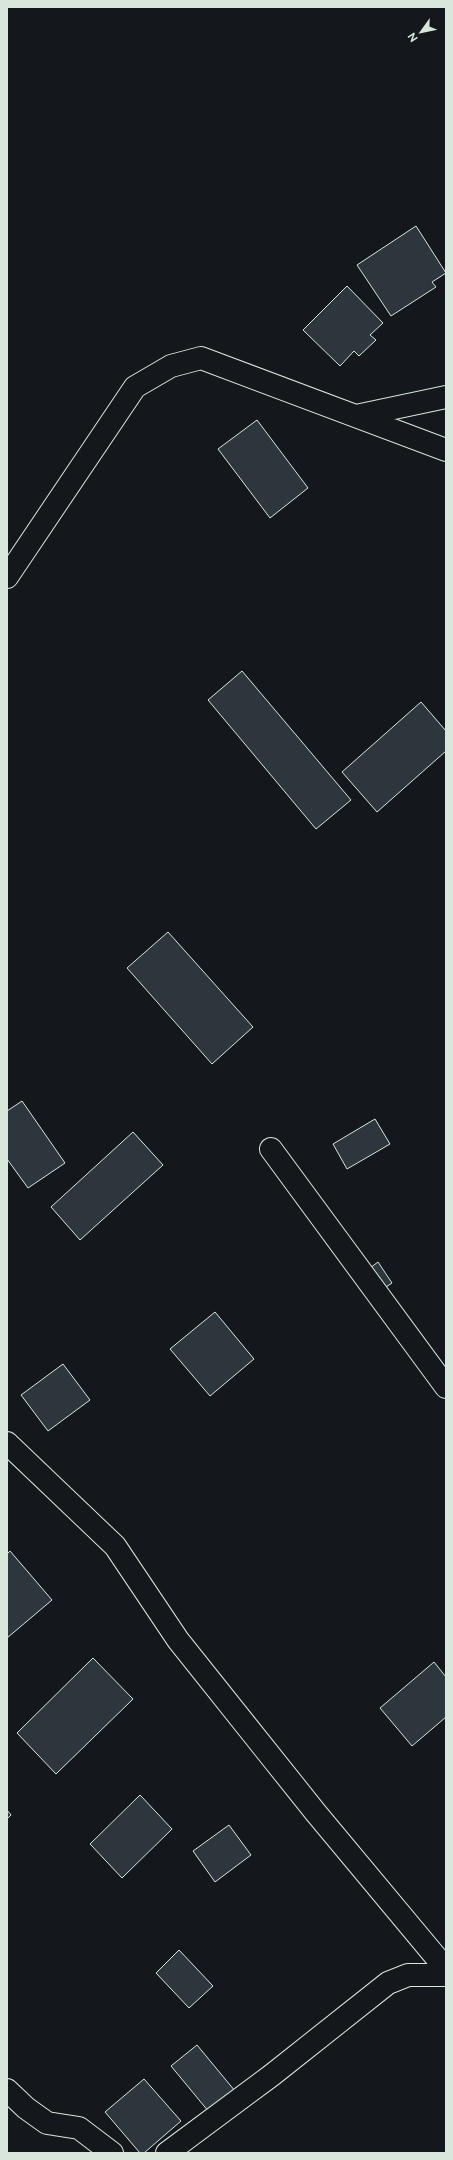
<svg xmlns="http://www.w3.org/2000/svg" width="453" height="2160" viewBox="0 0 453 2160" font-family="Raleway,sans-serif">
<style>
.building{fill:#2c363c;stroke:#d8e6dc}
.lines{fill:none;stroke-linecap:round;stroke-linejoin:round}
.minor-casing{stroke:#d8e6dc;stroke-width:24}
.minor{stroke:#14181c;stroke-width:22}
</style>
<rect width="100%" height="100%" fill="#14181c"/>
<!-- building -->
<path class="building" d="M416,226L446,273L432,282L436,287L391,316L357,265Z
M347,286L383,323L370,335L376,340L359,356L354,351L340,366L303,330Z
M257,420L308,488L270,518L218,449Z
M242,671L351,800L316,829L208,700Z
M421,702L446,731V751L377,812L342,772Z
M168,932L253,1027L212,1064L127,968Z
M22,1101L65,1163L28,1188L7,1159V1111Z
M375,1119L390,1144L347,1169L333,1144Z
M133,1132L163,1165L80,1240L51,1207Z
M378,1262L392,1283L380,1291L366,1271Z
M215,1312L254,1359L210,1396L170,1349Z
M63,1364L90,1400L48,1431L21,1395Z
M10,1551L52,1600L7,1638V1554Z
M93,1658L133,1699L56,1774L17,1733Z
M434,1662L446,1677V1717L412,1746L380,1708Z
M140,1795L172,1829L122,1878L90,1844Z
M7,1810L11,1815L7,1819Z
M229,1825L251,1855L215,1882L193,1851Z
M179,1950L213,1986L189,2008L156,1973Z
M197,2045L235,2091L209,2112L171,2066Z
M144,2079L181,2121L144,2153H140L105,2112Z"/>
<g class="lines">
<!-- minor casing -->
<g class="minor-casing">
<path id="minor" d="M356,416L446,397
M7,577L135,387L171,366L201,358L446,450
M271,1149L446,1387
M7,1443L115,1546L178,1640L316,1813L446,1969
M7,2090L26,2108L47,2123L79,2128L112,2153
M167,2153L272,2075L388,1983L408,1975H446"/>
</g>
<!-- minor -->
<use href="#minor" class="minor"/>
</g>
<!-- border -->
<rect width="453" height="2160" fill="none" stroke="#d8e6dc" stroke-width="16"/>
<!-- north arrow -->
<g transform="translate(421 32) rotate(237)" stroke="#14181c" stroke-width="3" paint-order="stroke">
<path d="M0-3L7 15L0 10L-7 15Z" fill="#d8e6dc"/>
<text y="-6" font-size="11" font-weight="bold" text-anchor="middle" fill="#d8e6dc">N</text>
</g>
</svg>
